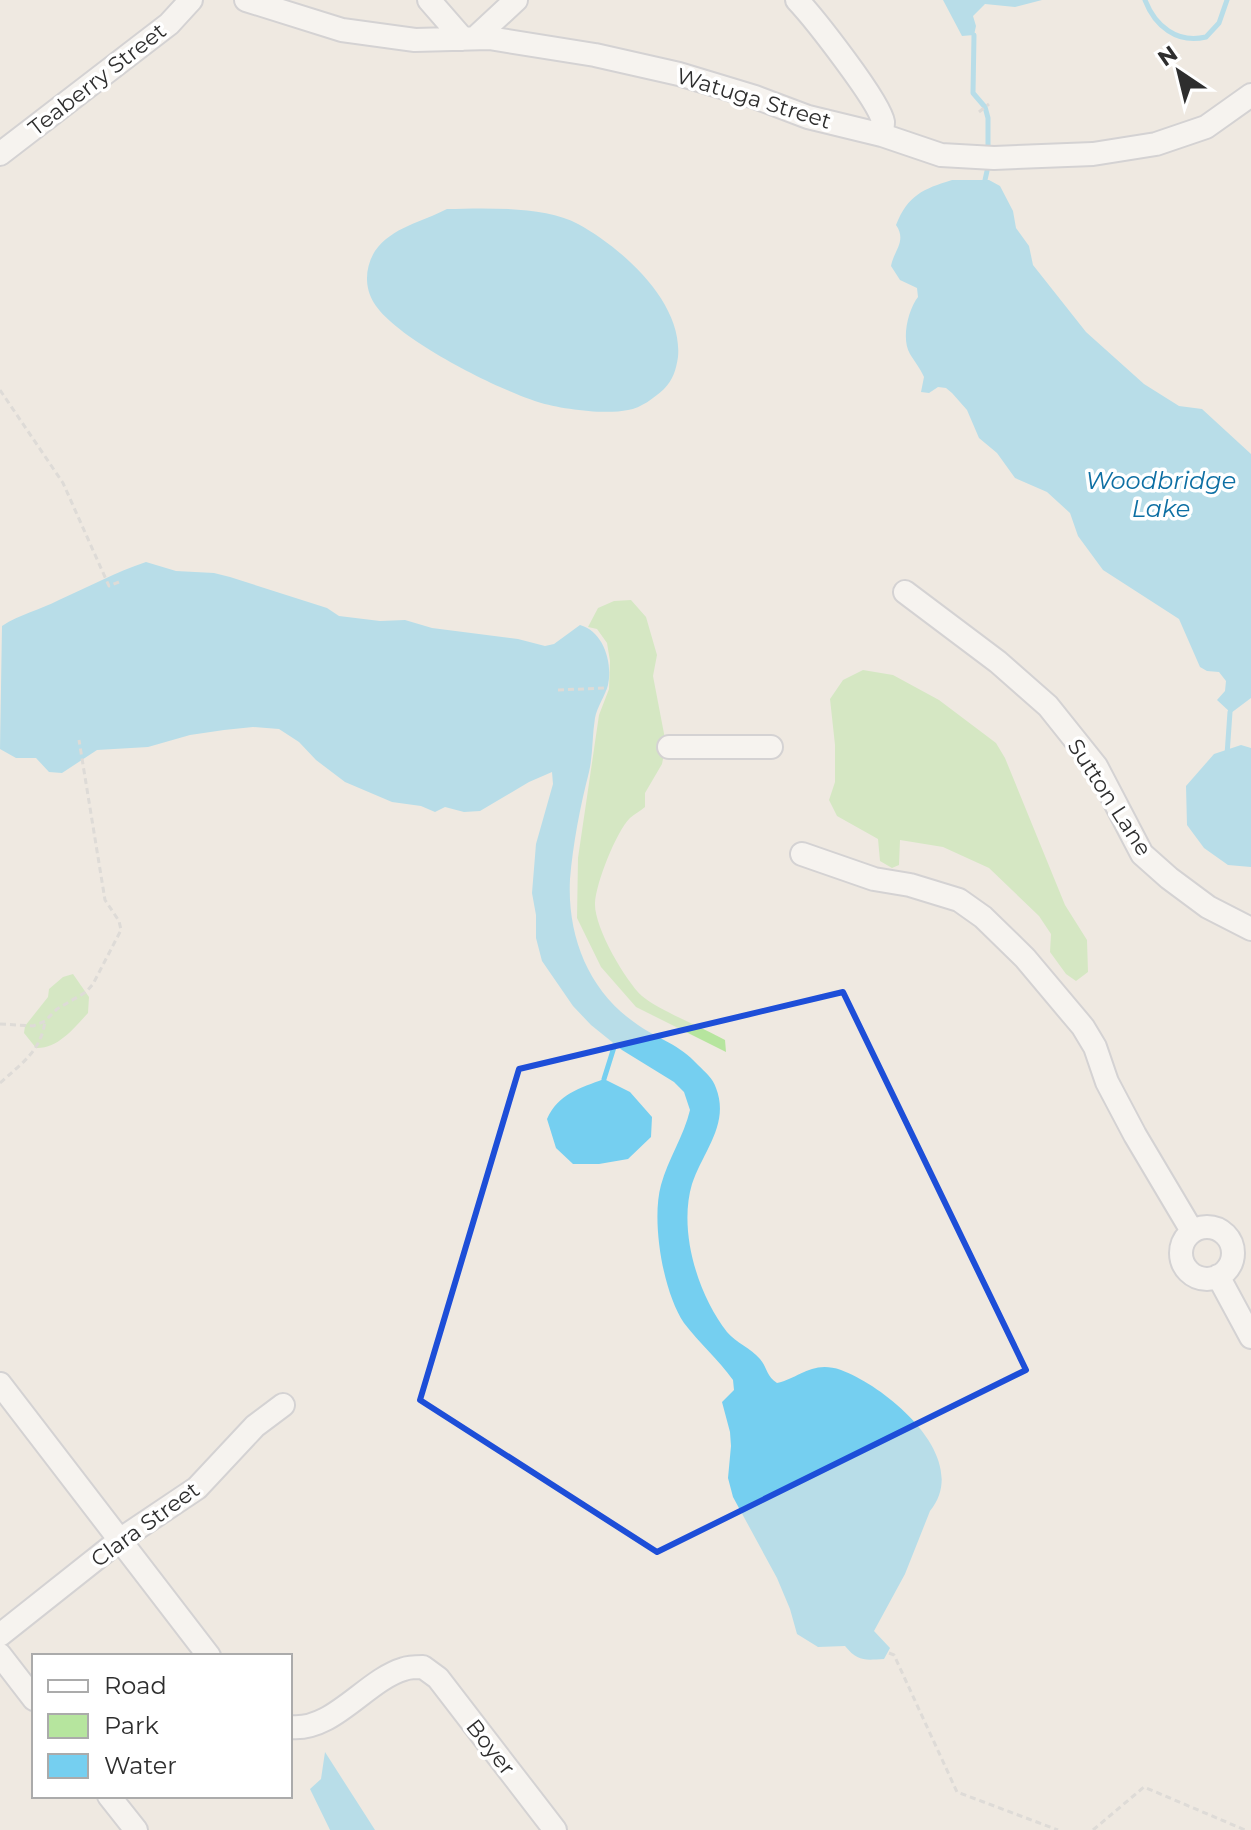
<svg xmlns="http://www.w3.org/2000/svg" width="1251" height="1830" viewBox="0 0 1251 1830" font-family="Montserrat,sans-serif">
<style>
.green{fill:#b6e59e}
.water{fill:#75cff0}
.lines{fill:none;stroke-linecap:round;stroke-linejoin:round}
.stream{stroke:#75cff0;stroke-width:5}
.minor-casing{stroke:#b4b7c1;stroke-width:26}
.path{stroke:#c9c9c9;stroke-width:3;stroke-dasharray:6 4;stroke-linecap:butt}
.minor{stroke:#fff;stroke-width:22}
.marked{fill:none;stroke:#1d4ed8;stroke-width:6;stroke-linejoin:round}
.labels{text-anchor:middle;stroke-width:7;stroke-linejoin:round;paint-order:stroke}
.street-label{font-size:22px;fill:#2e2e2e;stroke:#fff}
.water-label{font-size:24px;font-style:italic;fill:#0d6fa3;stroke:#fff}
</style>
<rect width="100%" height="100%" fill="#efe9e1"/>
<!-- green -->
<path class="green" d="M631,600L646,617L657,655L653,676L666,744L662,764L645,793V807C641,811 634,814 630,818C616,832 596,883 595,903C594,927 625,980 642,996C658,1010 704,1028 725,1040L726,1052L636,1007L601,967L577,918L578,858L599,715L609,689L610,661L607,643L597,629L588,627L598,608L614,601Z
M863,670L893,675L939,700L996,743L1005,758L1065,905L1087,940L1088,972L1076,981L1066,974L1050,952L1051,934L1039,916L989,868L943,847L900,840L899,865L892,868L880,861L878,839L837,816L829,800L835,782V745L830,699L843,680Z
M73,974L89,997L88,1013C74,1028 58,1049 36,1048L24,1033L25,1026L48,997L49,989L63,977Z"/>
<!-- water -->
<path class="water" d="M943,0H1042L1015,7L985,4L973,16L976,26L974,35L962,36Z
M952,180H989L1000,186L1013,211L1016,228L1029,246L1033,265L1086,332L1144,384L1179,406L1202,409L1251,454V698L1231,713L1217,700L1225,691L1226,681L1219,672L1207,671L1200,667L1179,619L1103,570L1078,536L1070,513L1047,492L1015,478L997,453L979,438L967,410L952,393L946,388L938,387L929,393L921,392L924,377C920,368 915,362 910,354C901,339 908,310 918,297L917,288L900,280L891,266C894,250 907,241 896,225C908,195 923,189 952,180Z
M447,209C485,208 545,206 578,224C622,248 683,302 678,357C676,370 673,380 664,389C654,398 641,408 628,410C605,415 560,409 538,402C497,389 396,339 374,303C364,287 365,267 375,251C392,227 422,222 447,209Z
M146,562L176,571L214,573L230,577L327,608L339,616L380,621L405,620L432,628L518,639L545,646L554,644L580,625C603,631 613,662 608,685C605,696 597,707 595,718C592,736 593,755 589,772C580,807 573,844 570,879C567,937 589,992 638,1025C660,1040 679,1044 698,1065C705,1072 713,1078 716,1088C730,1124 703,1151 692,1184C678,1231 698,1295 727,1332C736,1343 751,1348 760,1359C767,1367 766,1376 777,1383C800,1378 812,1360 841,1370C887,1387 973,1458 930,1511L905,1574L874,1631L890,1648L884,1659C865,1660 858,1662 845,1646L818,1647L797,1634L790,1609L777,1578L733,1497L728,1478L731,1446L730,1432L722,1402L734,1390L733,1380C719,1360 699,1343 684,1323C663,1292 651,1221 661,1185C668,1159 684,1136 690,1110L684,1092L674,1082L622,1050L591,1025L573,1006L542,961L536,938V915L532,893L536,844L553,784L552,772L529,782L480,811L464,812L445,807L435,812L421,806L392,802L345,782L316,760L299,742L279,729L253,727L224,730L190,735L148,747L97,750L62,773L49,772L36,758H16L0,749L2,626C20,614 40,610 59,600C88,587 116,572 146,562Z
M1241,745L1251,748V867L1228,865L1204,848L1187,825L1186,786L1214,754Z
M604,1079L630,1092L652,1117L651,1137L628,1159L599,1164H573L556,1148L547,1119C558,1094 580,1088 604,1079Z
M325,1752L375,1830H330L310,1789L321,1779Z"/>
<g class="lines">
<!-- stream -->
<path class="stream" d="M1145,0C1155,26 1177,44 1206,37L1219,23L1227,0
M974,35L973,93L985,107L988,118V145
M985,180L987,171
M1227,755L1230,712
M604,1079L615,1044"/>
<!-- minor casing -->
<g class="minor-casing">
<path id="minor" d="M246,0L342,30L415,40L489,38L595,55L679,74L755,97L808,117L882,135L941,155L994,158L1093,154L1156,144L1206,127L1251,95
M429,0L463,39
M797,0C814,18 880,102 883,122C883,126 882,130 882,135
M475,38L516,0
M0,154L169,24L191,0
M905,592L998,662L1048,706L1096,766L1142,854L1169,878L1208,907L1251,929
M669,747H771
M802,854L874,879L910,885L959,900L983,917L1025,958L1083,1027L1095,1047L1107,1082L1135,1135L1192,1231
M1181 1253a26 26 0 1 1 52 0a26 26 0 1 1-52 0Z
M1218,1276L1251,1337
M0,1384L209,1656
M0,1635L121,1539L197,1488L255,1426L283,1405
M0,1655L34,1699
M290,1727C333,1732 366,1680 404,1669C409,1667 417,1667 423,1667L438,1678L555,1830
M109,1796L136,1830"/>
</g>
<!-- path -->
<path class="path" d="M979,112L989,104
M0,390L63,483L109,586L119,582
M558,690L606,688
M0,1024L33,1026L45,1021L57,1009L86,992L93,984L121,930L119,921L105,900L79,740
M0,1083C22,1063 41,1051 45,1021
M889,1653L894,1655L957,1792L1058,1830
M1093,1830L1144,1787L1245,1830"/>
<!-- minor -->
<use href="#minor" class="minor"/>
</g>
<!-- marked area -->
<path d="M0 0H1251V1830H0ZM843,992L1026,1370L657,1552L420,1400L519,1069Z" fill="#efe9e1" fill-opacity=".55" fill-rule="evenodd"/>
<path class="marked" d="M843,992L1026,1370L657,1552L420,1400L519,1069Z"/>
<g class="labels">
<!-- street labels -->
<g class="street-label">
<text transform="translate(97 79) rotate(-38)" y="8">Teaberry Street</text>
<text transform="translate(754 98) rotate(17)" y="8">Watuga Street</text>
<text transform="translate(1110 797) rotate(57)" y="8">Sutton Lane</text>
<text transform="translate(145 1524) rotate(-36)" y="8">Clara Street</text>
<text transform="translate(491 1747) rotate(52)" y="8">Boyer</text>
</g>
<!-- water labels -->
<g class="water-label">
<text x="1161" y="489">Woodbridge<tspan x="1161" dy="28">Lake</tspan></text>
</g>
</g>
<!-- legend -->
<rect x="32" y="1654" width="260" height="144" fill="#ffffff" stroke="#ababab" stroke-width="2"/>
<rect x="48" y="1680" width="40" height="12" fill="#ffffff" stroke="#ababab" stroke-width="2"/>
<text x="104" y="1694" font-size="24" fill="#2e2e2e">Road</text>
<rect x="48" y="1714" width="40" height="24" fill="#b6e59e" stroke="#ababab" stroke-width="2"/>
<text x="104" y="1734" font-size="24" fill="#2e2e2e">Park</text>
<rect x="48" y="1754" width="40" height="24" fill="#75cff0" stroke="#ababab" stroke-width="2"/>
<text x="104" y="1774" font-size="24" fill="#2e2e2e">Water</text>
<!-- north arrow -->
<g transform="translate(1179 72) rotate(325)" stroke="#ffffff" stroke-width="6" paint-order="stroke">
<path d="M0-6L14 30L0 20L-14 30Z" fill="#2e2e2e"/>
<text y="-12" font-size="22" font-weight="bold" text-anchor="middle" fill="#2e2e2e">N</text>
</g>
</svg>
